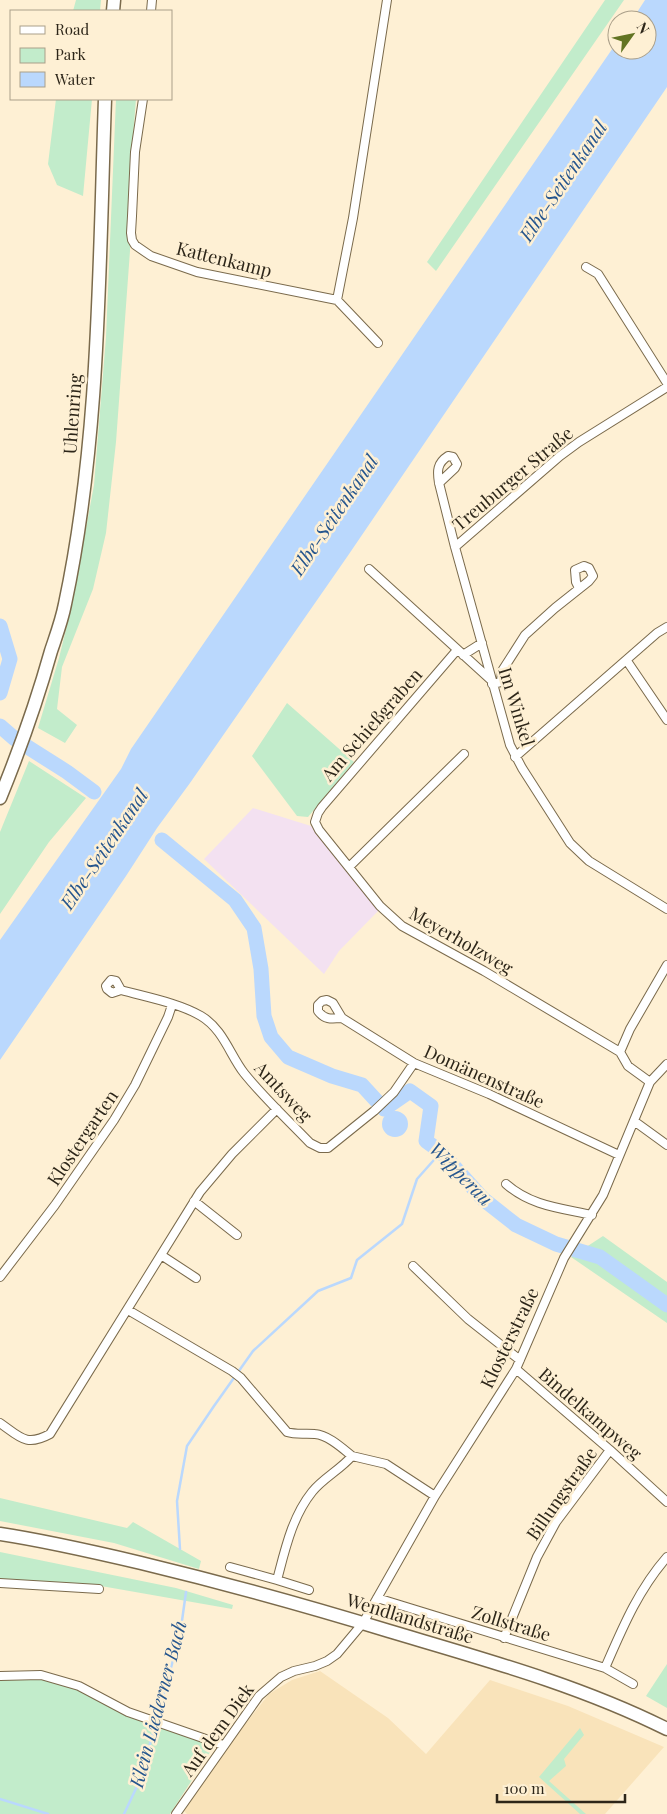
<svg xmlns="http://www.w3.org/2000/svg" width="667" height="1814" viewBox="0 0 667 1814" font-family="'Playfair Display',serif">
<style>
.built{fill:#f9e3ba}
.education{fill:#f3e1f1}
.green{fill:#c2eccb}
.water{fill:#bad8fd}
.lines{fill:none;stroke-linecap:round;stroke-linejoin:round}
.stream{stroke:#bad8fd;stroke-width:2.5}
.river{stroke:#bad8fd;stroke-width:15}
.minor-casing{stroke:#7a6a4c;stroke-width:10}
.primary-casing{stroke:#7a6a4c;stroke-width:15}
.trunk-casing{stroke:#7a6a4c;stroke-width:15}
.minor{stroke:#fff;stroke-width:8}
.primary{stroke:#fff;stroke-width:12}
.trunk{stroke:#fff;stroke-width:12}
.labels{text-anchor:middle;stroke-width:5;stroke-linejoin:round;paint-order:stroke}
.street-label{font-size:18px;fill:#2d2619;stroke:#fef0d4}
.water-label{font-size:19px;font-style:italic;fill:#26568e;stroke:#fef0d4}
</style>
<rect width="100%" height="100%" fill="#fef0d4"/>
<!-- built -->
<path class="built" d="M320,1671L388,1718L426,1754L490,1680L568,1706L664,1747L605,1814H187L184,1811L231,1742L269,1694L292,1680Z"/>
<!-- education -->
<path class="education" d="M253,808L311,826L380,909L339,951L324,974L204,859Z"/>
<!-- green -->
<path class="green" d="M76,0H101L100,11H73Z
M605,0H624L436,271L427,262Z
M56,99H92L83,196L57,185L48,164Z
M116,99H136L130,174V251L116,442L106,533L93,589L62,667L57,709L77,725L65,743L38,728L59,658L71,609L94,485L106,337Z
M287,703L354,762L308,817L297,816L252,756Z
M29,761L86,798L49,842L0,914V832Z
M603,1236L667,1282V1323L571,1257Z
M0,1498L127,1528L133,1522L201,1561L199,1569L114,1543L0,1521Z
M0,1552L176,1588L233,1605L232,1609L101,1586L0,1580Z
M667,1664V1708L646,1696Z
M41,1679L79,1690L145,1723L214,1746L170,1814H0V1680Z
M580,1728L584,1735L564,1759L566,1766L549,1781L586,1814H580L539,1777Z"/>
<!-- water -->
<path class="water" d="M645,0H667V87L347,557L190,783L157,828L126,876L0,1060V940L121,769L131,749L617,42V50H647V20H632Z
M382 1124a13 13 0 1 1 26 0a13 13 0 1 1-26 0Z"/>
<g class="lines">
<!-- stream -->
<path class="stream" d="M180,1549L177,1501L187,1446L214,1406L253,1351L318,1291L351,1278L357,1260L402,1224L417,1179L441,1152
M0,1799L48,1814
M124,1814L140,1780L180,1635L186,1592"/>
<!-- river -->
<path class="river" d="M0,626L10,659L0,693
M0,726L15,739L67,772L94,792
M162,840L235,900L254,928L261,969L264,1016L271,1037L288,1057L332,1076L362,1085L384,1109L410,1091L431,1106L426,1141L441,1152L483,1199L516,1225L556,1244L600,1257L667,1305"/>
<!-- minor casing -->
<g class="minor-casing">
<path id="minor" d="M151,11L152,0
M143,99L135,152L132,216L131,233L132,240L135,245L151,256L197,272L337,300L378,343
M586,267L598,274L667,383
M337,300L353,218L387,0
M439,483L455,468L457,464L453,457L448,456C437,463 437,471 439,483L455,547L510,745L522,768L570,843L589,861L667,909
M455,547L560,456L579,442L667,387
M369,569L491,680
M457,650L322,807L318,813L315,822L319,830L380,906L402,926L484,971L620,1052
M463,655L482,643
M627,661L667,720
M492,684L501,682L502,671L525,635L555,608L589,581L593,576L589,568L584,566L575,570L576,582L579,588
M515,757L657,633L667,627
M349,867L464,754
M121,990L116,981L111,980L106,986L107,989L112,993L121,990C146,997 179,1003 201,1016C223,1029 230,1055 244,1073C264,1098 288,1120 310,1143L320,1148H328L374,1111L394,1092L414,1063
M342,1018C331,1019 325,1020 318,1011V1005L322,1001L327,1000L333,1003L342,1018L414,1063L489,1094L619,1155
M620,1052L630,1029L667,965
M620,1052L628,1066L650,1082
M634,1121L667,1145
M506,1184C531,1206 560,1208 592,1215
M194,1201L237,1235
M161,1255L196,1278
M413,1266L468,1319L520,1360
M0,1277L55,1205L114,1120L135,1085L168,1017L172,1005
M128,1310L232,1371L241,1378L287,1432C296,1435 305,1433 315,1434C328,1435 342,1448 352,1456
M516,1369L610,1450L667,1502
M0,1423C20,1437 26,1447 50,1434L200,1192L232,1154L277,1109
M230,1567L277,1580C285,1550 292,1517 312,1492C323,1478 340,1470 352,1456L386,1464L435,1496
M277,1580L309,1590
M0,1583L99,1589
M377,1598L605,1668L633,1684
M504,1638L537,1557L556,1522L610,1450
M605,1668C622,1629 638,1590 667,1557
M0,1676L41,1675L79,1686L128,1712L223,1745
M176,1814L259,1696L281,1677L294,1671L315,1666L327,1661L337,1654L363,1623L435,1496L516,1369L564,1258L603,1195L650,1082L667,1064"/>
</g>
<!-- primary casing -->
<g class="primary-casing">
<path id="primary" d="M0,1534C47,1541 94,1552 141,1563C224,1583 307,1606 389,1631C483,1659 579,1685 667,1729"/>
</g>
<!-- trunk casing -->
<g class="trunk-casing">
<path id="trunk" d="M113,11L114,0
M0,798C20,749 37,701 51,651C56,636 62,620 65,604C100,440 99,266 105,99"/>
</g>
<!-- minor -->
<use href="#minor" class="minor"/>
<!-- primary -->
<use href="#primary" class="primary"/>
<!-- trunk -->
<use href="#trunk" class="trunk"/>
</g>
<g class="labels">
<!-- street labels -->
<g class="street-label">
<text transform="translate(224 260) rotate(14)" y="6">Kattenkamp</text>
<text transform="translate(73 414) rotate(-86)" y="6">Uhlenring</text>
<text transform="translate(513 479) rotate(-40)" y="6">Treuburger Straße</text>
<text transform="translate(516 707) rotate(73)" y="6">Im Winkel</text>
<text transform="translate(372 725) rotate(-49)" y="6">Am Schießgraben</text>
<text transform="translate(461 941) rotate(30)" y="6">Meyerholzweg</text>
<text transform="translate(484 1077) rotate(24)" y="6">Domänenstraße</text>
<text transform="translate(283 1092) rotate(47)" y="6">Amtsweg</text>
<text transform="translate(83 1138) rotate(-56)" y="6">Klostergarten</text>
<text transform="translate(510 1338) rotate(-64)" y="6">Klosterstraße</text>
<text transform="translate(590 1414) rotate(41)" y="6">Bindelkampweg</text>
<text transform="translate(562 1494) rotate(-55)" y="6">Billungstraße</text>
<text transform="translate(410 1619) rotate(17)" y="6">Wendlandstraße</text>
<text transform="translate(511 1624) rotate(17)" y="6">Zollstraße</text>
<text transform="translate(218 1730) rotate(-54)" y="6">Auf dem Diek</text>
</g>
<!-- water labels -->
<g class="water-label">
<text transform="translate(563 181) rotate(-56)" y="7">Elbe-Seitenkanal</text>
<text transform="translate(334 515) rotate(-56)" y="7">Elbe-Seitenkanal</text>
<text transform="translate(104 849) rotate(-56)" y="7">Elbe-Seitenkanal</text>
<text transform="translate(461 1174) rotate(45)" y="7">Wipperau</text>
<text transform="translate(158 1704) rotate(-75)" y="7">Klein Liederner Bach</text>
</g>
</g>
<!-- legend -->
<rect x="10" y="10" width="162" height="90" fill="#fef0d4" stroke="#aa9f89"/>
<rect x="20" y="26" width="25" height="8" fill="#ffffff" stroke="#aa9f89"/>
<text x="55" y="35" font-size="15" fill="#2d2619">Road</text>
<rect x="20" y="48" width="25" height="15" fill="#c2eccb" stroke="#aa9f89"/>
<text x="55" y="60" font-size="15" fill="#2d2619">Park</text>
<rect x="20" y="72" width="25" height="15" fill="#bad8fd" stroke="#aa9f89"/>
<text x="55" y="85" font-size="15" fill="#2d2619">Water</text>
<!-- north arrow -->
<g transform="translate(632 35) rotate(57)"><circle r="24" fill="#fef0d4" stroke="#aa9f89"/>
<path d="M0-4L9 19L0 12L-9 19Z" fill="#627423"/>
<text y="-8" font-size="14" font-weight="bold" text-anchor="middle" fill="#2d2619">N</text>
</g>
<!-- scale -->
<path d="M497 1794v8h128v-8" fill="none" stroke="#2d2619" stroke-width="2.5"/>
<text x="504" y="1794" font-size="15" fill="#2d2619" stroke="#fef0d4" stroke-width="4" paint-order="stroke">100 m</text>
</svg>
